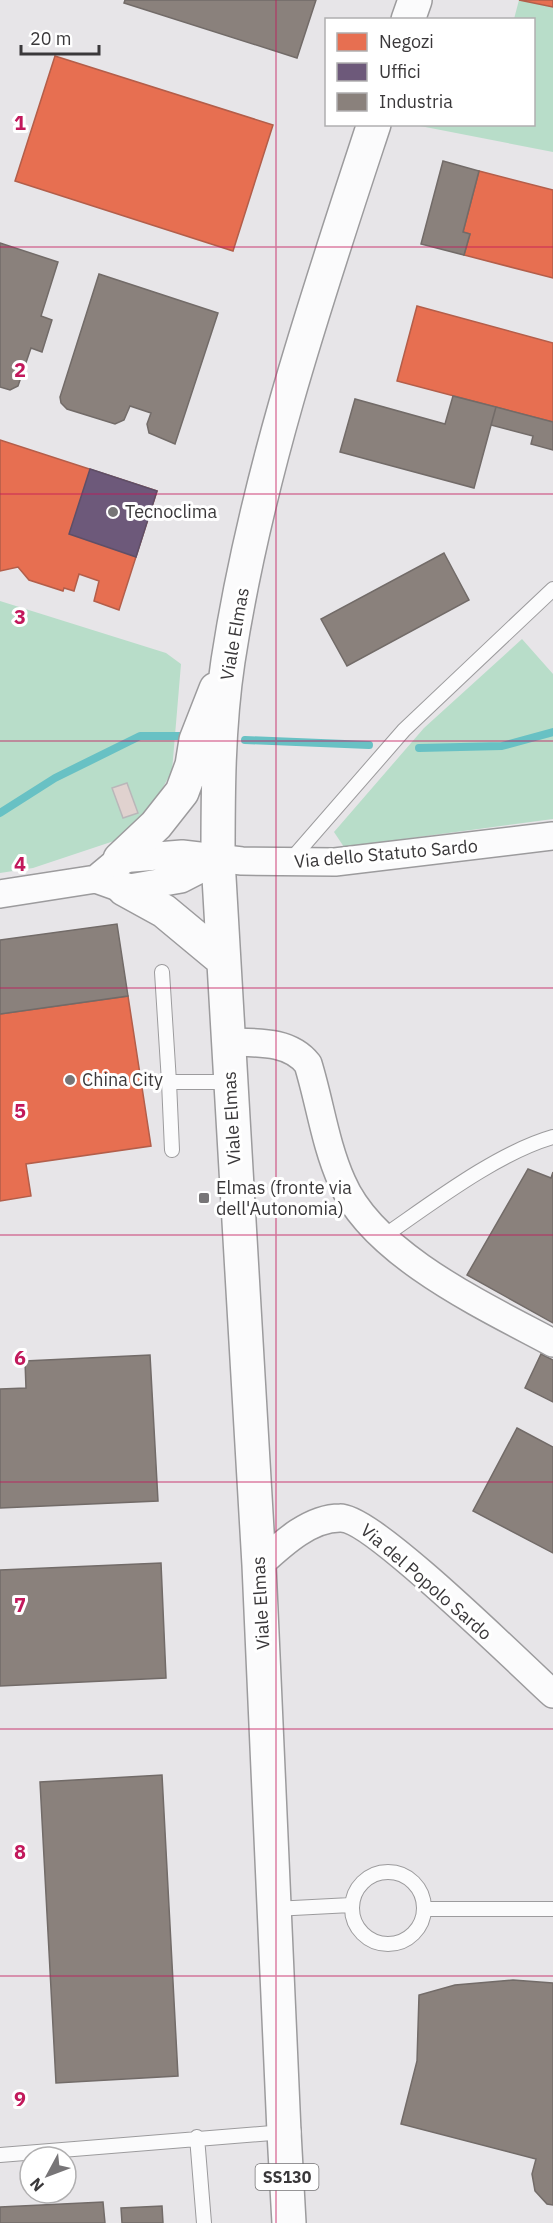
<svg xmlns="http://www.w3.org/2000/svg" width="553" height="2223" viewBox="0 0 553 2223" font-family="'IBM Plex Sans',sans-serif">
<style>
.green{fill:#b8ddc9}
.shops{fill:#e76f51;stroke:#b35e4a;stroke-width:1.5}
.offices{fill:#6d597a;stroke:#5e4f67;stroke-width:1.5}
.industry{fill:#8a817c;stroke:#726b68;stroke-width:1.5}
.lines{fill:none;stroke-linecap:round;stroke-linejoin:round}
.stream{stroke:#68c1c4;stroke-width:8}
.building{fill:#e0d2cf;stroke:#b9b7b9;stroke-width:1.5}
.lane-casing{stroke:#9c9b9d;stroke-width:16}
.street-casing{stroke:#9c9b9d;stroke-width:30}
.secondary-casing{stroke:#9c9b9d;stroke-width:36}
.highway-casing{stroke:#9c9b9d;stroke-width:36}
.lane{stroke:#fbfbfc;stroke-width:14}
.street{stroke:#fbfbfc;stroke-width:27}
.secondary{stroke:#fbfbfc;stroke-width:33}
.highway{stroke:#fbfbfc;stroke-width:33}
.grid{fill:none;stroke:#c2185b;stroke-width:1.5;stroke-opacity:0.55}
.poi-dot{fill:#777577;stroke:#fff;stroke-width:2}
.labels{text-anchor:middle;stroke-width:6;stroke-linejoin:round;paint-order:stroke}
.shield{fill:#fff;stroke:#757475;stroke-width:1.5}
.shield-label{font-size:16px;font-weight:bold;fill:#3a383a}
.poi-label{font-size:18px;fill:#3a383a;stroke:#fff;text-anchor:start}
.street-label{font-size:18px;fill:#3a383a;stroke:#fff}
.grid-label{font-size:20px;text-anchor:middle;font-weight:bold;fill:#c2185b;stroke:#fff;stroke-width:6;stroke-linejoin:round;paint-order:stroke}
</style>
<rect width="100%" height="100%" fill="#e7e5e8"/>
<!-- green -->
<path class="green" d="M519,0L553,7V152L415,125L534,124V20L514,19Z
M0,601L166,653L181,664L172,771L152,807L117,840L33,868L0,873Z
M522,639L553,674V819L344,847L334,832L424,728Z"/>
<!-- shops -->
<path class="shops" d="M519,0H553V7Z
M55,56L273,125L233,251L15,181Z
M479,171L553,190V278L464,255L470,234L463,232Z
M417,306L553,343V422L397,381Z
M0,440L157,491L119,610L94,601L99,581L79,574L74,591L64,588L63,591L29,580L18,567L0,571Z
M128,996L151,1146L26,1164L31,1196L0,1201V1014Z"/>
<!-- offices -->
<path class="offices" d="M90,469L157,491L136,557L69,534Z"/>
<!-- industry -->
<path class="industry" d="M125,0H316L297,58L124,3Z
M443,161L479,171L463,232L470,234L464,255L421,244Z
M0,243L58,262L41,316L52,320L42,352L31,348L18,386L10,390L0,387Z
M99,274L218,313L175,444L149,433L147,424L151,413L130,406L124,420L115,424L67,409L61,403L60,397Z
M453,396L496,407L474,488L340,452L355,399L445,424Z
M496,407L553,422V450L531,444L533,436L491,425Z
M444,553L469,600L347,666L321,619Z
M117,924L128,996L0,1014V940Z
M528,1169L551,1178L553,1172V1323L467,1275Z
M541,1354L553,1360V1402L525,1388Z
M150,1355L158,1501L0,1508V1389L26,1388L25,1361Z
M517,1428L553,1447V1553L473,1511Z
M161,1563L166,1678L0,1686V1570Z
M162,1775L178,2076L56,2083L40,1782Z
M513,1980L553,1983V2205L547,2204L535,2191L532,2174L536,2159L401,2124L417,2061L419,1995L455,1985Z
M103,2202L105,2223H0V2207Z
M162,2206L163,2223H122L121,2208Z"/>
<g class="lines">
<!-- stream -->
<path class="stream" d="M245,740L369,745
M419,748L502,746L553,732
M0,813L55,778L140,736H184"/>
</g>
<!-- building -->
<path class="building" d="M127,783L138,813L123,818L112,788Z"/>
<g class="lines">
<!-- lane casing -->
<g class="lane-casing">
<path id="lane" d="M289,862L404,730L553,589
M162,972L169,1082
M172,1150L169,1082H231
M384,1236C432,1203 497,1153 553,1137
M352 1908a36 36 0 1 1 72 0a36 36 0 1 1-72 0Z
M274,1909L351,1905
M425,1909H553
M197,2137L204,2223
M0,2155L284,2132"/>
</g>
<!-- street casing -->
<g class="street-casing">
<path id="street" d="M96,879L120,859L182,854L242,861L335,862L553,836
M0,894L96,879L124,889L181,879L218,860
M228,1042C256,1043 289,1040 308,1064C320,1103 325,1144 342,1182C373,1255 486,1307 553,1343
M259,1565C281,1545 309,1518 340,1518C372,1517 521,1665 553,1694"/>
</g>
<!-- secondary casing -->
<g class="secondary-casing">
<path id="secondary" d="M408,20L415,0
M120,859L156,825L182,792L192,765L196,740L216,689
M124,889L164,911L223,960
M284,2132L259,1565L218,860C218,794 218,727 228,661C256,478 316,300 374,124"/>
</g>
<!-- highway casing -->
<g class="highway-casing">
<path id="highway" d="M284,2132L289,2223"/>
</g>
<!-- lane -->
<use href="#lane" class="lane"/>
<!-- street -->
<use href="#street" class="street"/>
<!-- secondary -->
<use href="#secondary" class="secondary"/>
<!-- highway -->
<use href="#highway" class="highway"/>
</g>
<!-- grid -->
<path class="grid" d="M276,0V2223M0,247H553M0,494H553M0,741H553M0,988H553M0,1235H553M0,1482H553M0,1729H553M0,1976H553"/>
<!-- markers -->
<g class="poi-dot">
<circle cx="113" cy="512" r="6"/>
<circle cx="70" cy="1080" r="6"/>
<rect x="198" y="1192" width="12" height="12" rx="3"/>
</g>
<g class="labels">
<!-- shield labels -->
<rect class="shield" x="255.5" y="2164" width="63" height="26" rx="4.5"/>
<g class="shield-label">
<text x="287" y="2183">SS130</text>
</g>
<!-- poi labels -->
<g class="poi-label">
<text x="125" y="518">Tecnoclima</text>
<text x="82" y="1086">China City</text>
<text x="216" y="1194">Elmas (fronte via<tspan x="216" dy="21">dell'Autonomia)</tspan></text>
</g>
<!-- street labels -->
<g class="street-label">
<text transform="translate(235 634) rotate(-80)" y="6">Viale Elmas</text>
<text transform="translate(386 854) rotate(-5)" y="6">Via dello Statuto Sardo</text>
<text transform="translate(232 1118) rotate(-93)" y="6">Viale Elmas</text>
<text transform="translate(426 1582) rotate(41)" y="6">Via del Popolo Sardo</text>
<text transform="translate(261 1603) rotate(-93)" y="6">Viale Elmas</text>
</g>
</g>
<g class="grid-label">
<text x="20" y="130">1</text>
<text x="20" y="377">2</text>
<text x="20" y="624">3</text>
<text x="20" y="871">4</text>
<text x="20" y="1118">5</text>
<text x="20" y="1365">6</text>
<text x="20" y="1612">7</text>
<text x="20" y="1859">8</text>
<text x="20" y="2106">9</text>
</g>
<!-- legend -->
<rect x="325" y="18" width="210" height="108" fill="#ffffff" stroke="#b0afb0" stroke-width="1.5"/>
<rect x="337" y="33" width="30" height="18" fill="#e76f51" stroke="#b0afb0" stroke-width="1.5"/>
<text x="379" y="48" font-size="18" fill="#3a383a">Negozi</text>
<rect x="337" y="63" width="30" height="18" fill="#6d597a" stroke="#b0afb0" stroke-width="1.5"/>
<text x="379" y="78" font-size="18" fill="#3a383a">Uffici</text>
<rect x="337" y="93" width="30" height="18" fill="#8a817c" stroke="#b0afb0" stroke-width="1.5"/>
<text x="379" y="108" font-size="18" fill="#3a383a">Industria</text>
<!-- north arrow -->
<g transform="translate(48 2175) rotate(229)"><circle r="28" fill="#ffffff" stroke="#b0afb0" stroke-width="1.5"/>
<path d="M0-4.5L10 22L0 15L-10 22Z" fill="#777577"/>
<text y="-9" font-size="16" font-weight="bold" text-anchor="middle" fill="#3a383a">N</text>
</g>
<!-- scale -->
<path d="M21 45v9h78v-9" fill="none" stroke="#3a383a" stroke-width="3"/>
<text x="30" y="45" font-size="18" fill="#3a383a" stroke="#ffffff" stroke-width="4.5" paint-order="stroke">20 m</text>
</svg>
